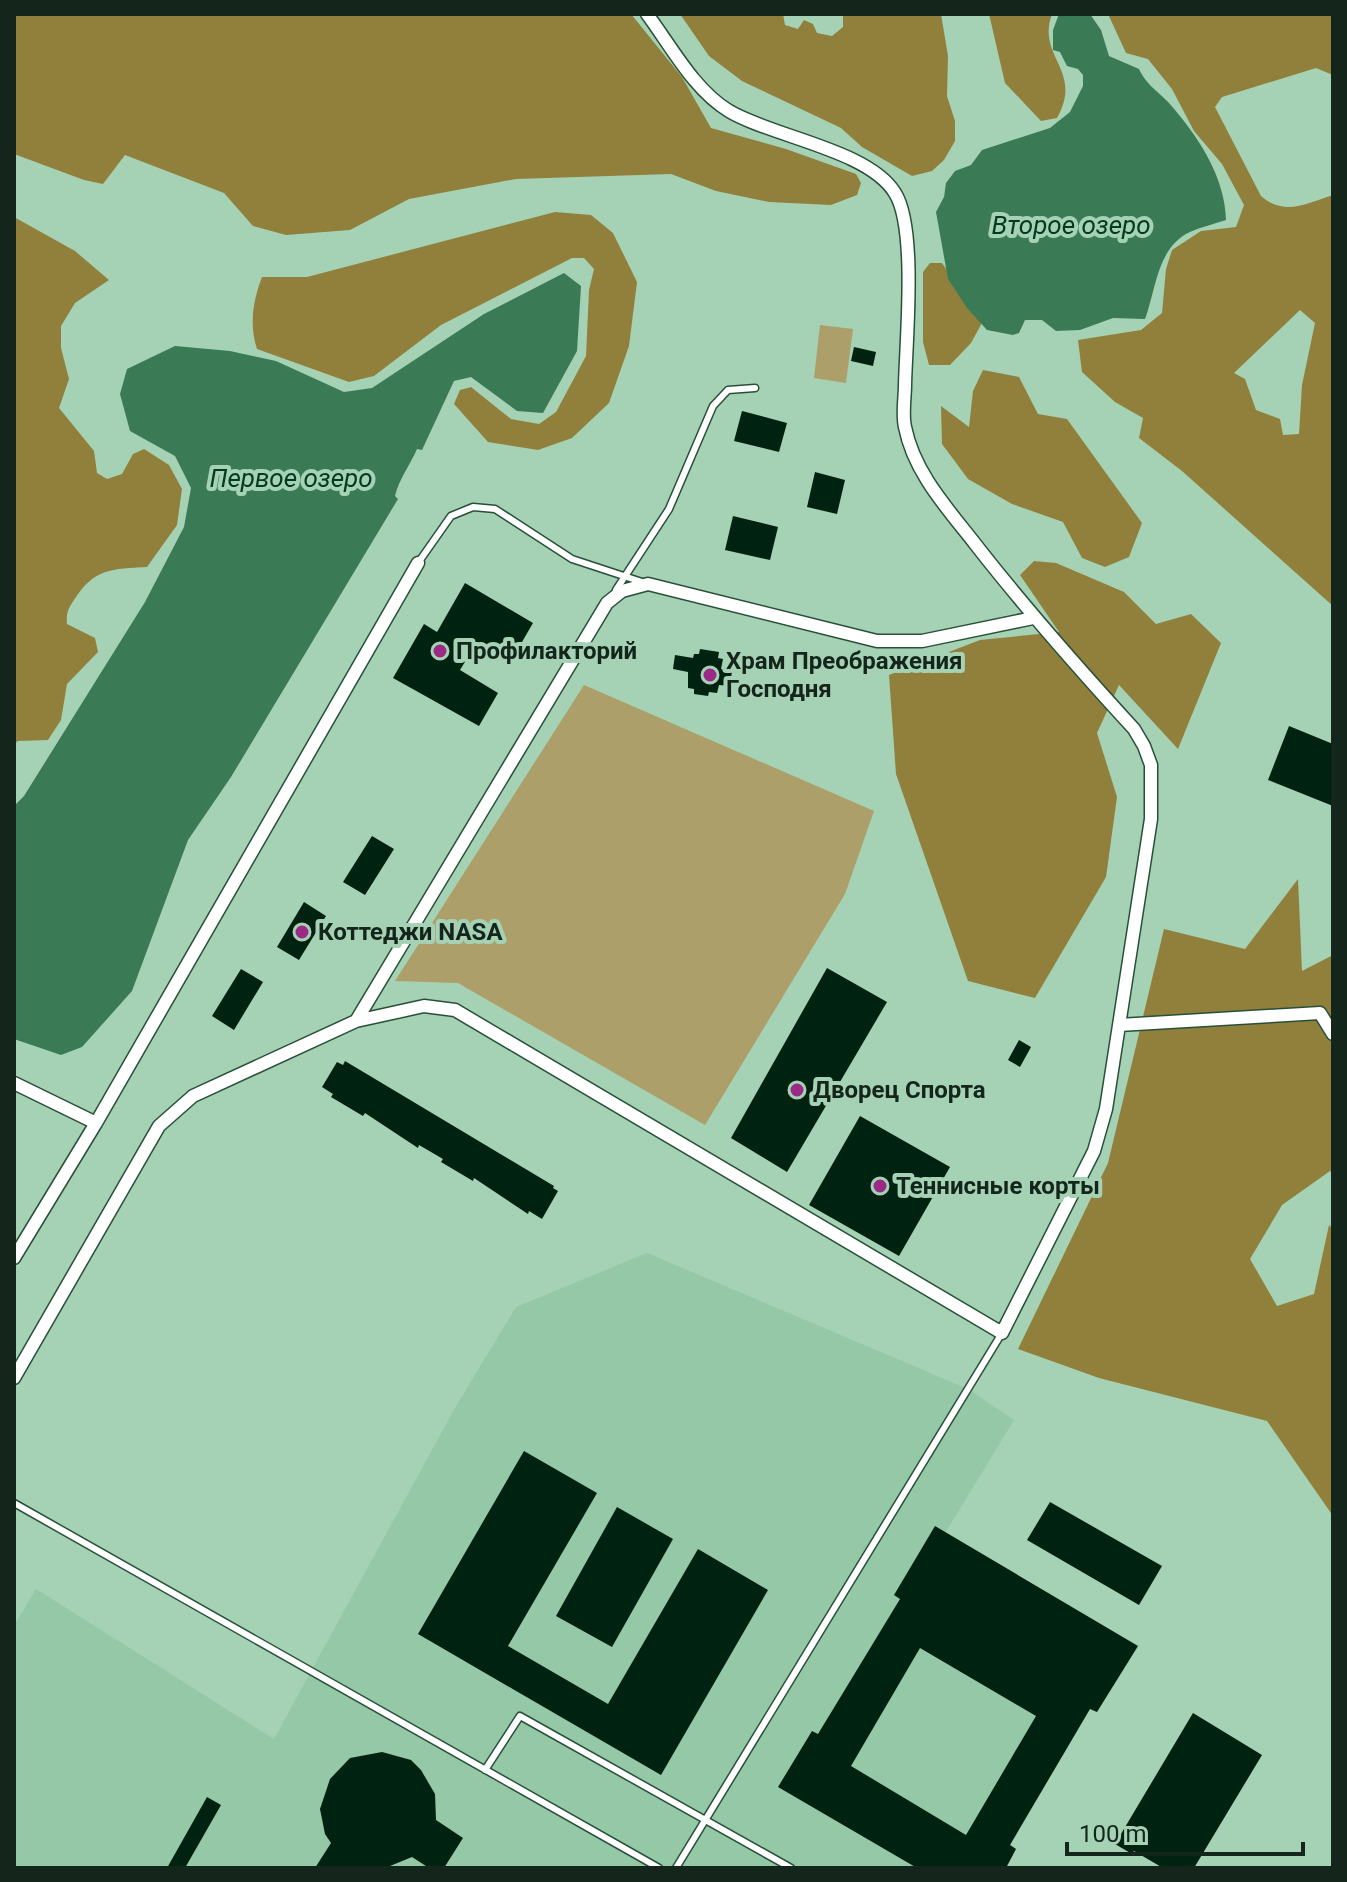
<svg xmlns="http://www.w3.org/2000/svg" width="1347" height="1882" viewBox="0 0 1347 1882" font-family="Roboto,sans-serif">
<style>
.built{fill:#94c8a6}
.green{fill:#ad9f69}
.forest{fill:#91803c;fill-rule:evenodd}
.water{fill:#3a7b55}
.building{fill:#002210;fill-rule:evenodd}
.lines{fill:none;stroke-linecap:round;stroke-linejoin:round}
.lane-casing{stroke:#285038;stroke-width:9}
.street-casing{stroke:#285038;stroke-width:15}
.lane{stroke:#fff;stroke-width:6}
.street{stroke:#fff;stroke-width:12}
.poi-dot{fill:#9b2a87;stroke:#a5d1b4;stroke-width:3}
.labels{text-anchor:middle;stroke-width:8;stroke-linejoin:round;paint-order:stroke}
.poi-label{font-size:24px;font-weight:bold;fill:#14251b;stroke:#a5d1b4;text-anchor:start}
.water-label{font-size:26px;font-style:italic;fill:#043b20;stroke:#a5d1b4}
</style>
<rect width="100%" height="100%" fill="#a5d1b4"/>
<!-- built -->
<path class="built" d="M647,1253L968,1389L1014,1420L945,1533L1138,1646L1097,1712L1090,1709L1010,1844L1016,1849L1006,1868H14V1626L36,1589L274,1739L455,1408L516,1307Z"/>
<!-- green -->
<path class="green" d="M820,325L853,329L846,383L814,378Z
M584,685L874,811L845,894L705,1125L458,983L395,981Z"/>
<!-- forest -->
<path class="forest" d="M14,14H631L682,77L711,128L786,149L856,174L861,183L857,195L831,205L769,202L716,191L671,174L516,179L409,199L350,230L286,235L253,226L224,193L125,155L103,184L84,180L14,154Z
M680,14H783L785,25L798,29L804,20L813,24L817,33L832,36L843,27V14H941L948,56L947,96L955,121V141L944,160L932,171L912,176L862,147L841,128L742,81L709,56Z
M989,14H1052C1036,57 1084,70 1057,118L1041,121L1005,83Z
M1108,14H1333V75L1316,68L1222,97L1215,107L1261,196C1285,217 1307,203 1333,195V606L1182,471L1139,438L1143,418L1115,402L1082,372L1078,340L1141,330L1162,313L1166,269L1172,250L1201,231L1236,227L1244,205L1222,164L1194,131L1172,89L1148,59L1126,53ZM1300,310L1315,323L1302,385L1299,434L1283,435L1280,419L1256,410L1245,379L1234,373Z
M555,212L591,215L613,233L637,282L629,346L609,403L572,438L538,450L488,442L454,404L460,390L471,387L511,419L539,424L556,412L586,356L589,290L594,269L584,258H572L441,325L374,376L349,382L257,349C249,325 253,300 262,277H307Z
M14,217L75,251L109,280L75,303L61,326V348L69,379L59,408L94,451L97,473L107,479L122,474L133,454L144,449L169,465L182,489L177,525L147,567C112,569 94,568 74,600C68,609 66,613 67,624L95,638L98,652L67,684L61,720L48,740L18,741L14,744Z
M930,263H942L983,321L971,343L950,365H929L923,342V272Z
M983,370L1019,377L1038,414L1067,419L1142,523L1129,557L1105,567L1082,558L1063,522L1012,504L968,479L942,444L941,406L969,427L973,391Z
M1034,561L1056,563L1124,592L1156,624L1191,614L1221,643L1178,749L1119,685L1097,733L1117,797L1106,877L1035,998L968,981L896,774L889,675L980,640L1059,632L1020,575Z
M1298,879L1302,971L1333,955V1172L1330,1171L1282,1205L1250,1259L1277,1306L1314,1294L1329,1225L1333,1229V1516L1267,1421L1099,1378L1018,1349L1108,1163L1164,929L1245,949Z"/>
<!-- water -->
<path class="water" d="M1059,14H1090L1101,30L1109,56L1139,69C1147,87 1163,94 1175,110C1201,141 1225,179 1226,220C1214,224 1201,227 1190,232C1157,247 1156,290 1145,319L1113,318L1080,330L1056,331L1042,320H1025L1019,333L1013,335L987,330L967,308L948,279L936,212L944,197L946,183L955,171L971,165L982,150L1050,128L1070,112L1083,86V75L1078,69L1067,66L1060,52L1053,50V30Z
M564,273L581,286L577,351L543,413L517,411L471,377L454,381L422,450L417,449C410,465 399,479 395,496L398,499L231,777L188,840L132,991L82,1047L61,1055L14,1039V806L24,796L145,602L184,527L191,488L175,456L130,431L120,394L127,369L175,346L230,351L276,361L344,392L372,388L484,314Z"/>
<!-- building -->
<path class="building" d="M854,347L876,352L873,366L851,361Z
M742,411L787,423L779,452L734,441Z
M815,472L845,480L837,514L807,507Z
M733,516L778,527L770,560L725,550Z
M465,583L533,623L511,661L477,642L460,670L498,693L479,726L393,678L424,624L437,632Z
M700,649L719,652L718,658L723,659L721,669L732,671L730,686L719,685L717,693L709,692L708,696L694,694V689L688,688V672L673,669L675,655L693,658L694,654H699Z
M1289,726L1333,744V806L1268,780Z
M372,836L394,849L365,895L343,882Z
M304,902L326,916L299,960L277,947Z
M827,968L887,1002L787,1172L731,1138Z
M241,969L263,982L234,1030L212,1016Z
M1019,1040L1031,1047L1020,1067L1008,1060Z
M345,1061L554,1186L553,1188L558,1191L542,1219L529,1211L528,1214L474,1178L473,1181L441,1162L443,1159L419,1145L418,1148L365,1113L363,1116L331,1097L333,1094L322,1087L337,1062L343,1065Z
M860,1116L950,1167L899,1256L809,1205Z
M524,1451L597,1493L508,1646L608,1704L698,1549L768,1590L661,1775L418,1634Z
M1050,1502L1162,1566L1139,1605L1027,1540Z
M617,1507L673,1539L612,1647L556,1616Z
M935,1526L1138,1646L1097,1712L1090,1709L1010,1845L1016,1849L1006,1868H917L778,1787L812,1731L818,1734L900,1599L894,1595ZM920,1648L1036,1716L966,1835L851,1766Z
M1193,1713L1262,1755L1194,1868H1163L1134,1851L1132,1854L1115,1844Z
M382,1752L411,1760L421,1770L435,1794L436,1820L463,1838L444,1868H429L412,1857L390,1866L315,1868L331,1843L325,1834L320,1809L330,1779L350,1758Z
M207,1797L221,1805L185,1868H167Z"/>
<g class="lines">
<!-- lane casing -->
<g class="lane-casing">
<path id="lane" d="M418,563L451,516L473,507L495,509L572,559L642,582
M616,590L669,509L713,406L728,390L755,388
M14,1503L659,1868
M485,1770L520,1716L791,1868
M676,1868L1002,1333"/>
</g>
<!-- street casing -->
<g class="street-casing">
<path id="street" d="M356,1021L607,603L622,591L648,584L877,641H922L1033,618
M1119,1025L1320,1013L1333,1034
M14,1083L96,1123
M14,1258L96,1123L418,563
M14,1378L159,1126L193,1096L356,1021L424,1006L455,1010L1002,1333L1094,1151L1106,1109L1151,819V765L1144,746L1134,729C1079,669 1026,609 976,545C948,509 914,473 905,427C902,414 905,398 905,385C906,340 917,228 895,193C869,150 773,137 729,111C694,90 671,46 647,14"/>
</g>
<!-- lane -->
<use href="#lane" class="lane"/>
<!-- street -->
<use href="#street" class="street"/>
</g>
<!-- markers -->
<g class="poi-dot">
<circle cx="440" cy="651" r="8"/>
<circle cx="710" cy="675" r="8"/>
<circle cx="302" cy="932" r="8"/>
<circle cx="797" cy="1090" r="8"/>
<circle cx="880" cy="1186" r="8"/>
</g>
<g class="labels">
<!-- poi labels -->
<g class="poi-label">
<text x="456" y="659">Профилакторий</text>
<text x="726" y="669">Храм Преображения<tspan x="726" dy="28">Господня</tspan></text>
<text x="318" y="940">Коттеджи NASA</text>
<text x="813" y="1098">Дворец Спорта</text>
<text x="896" y="1194">Теннисные корты</text>
</g>
<!-- water labels -->
<g class="water-label">
<text x="1071" y="234">Второе озеро</text>
<text x="291" y="487">Первое озеро</text>
</g>
</g>
<!-- border -->
<rect width="1347" height="1882" fill="none" stroke="#14251b" stroke-width="32"/>
<!-- scale -->
<path d="M1067 1842v12h236v-12" fill="none" stroke="#14251b" stroke-width="4"/>
<text x="1079" y="1842" font-size="24" fill="#14251b" stroke="#a5d1b4" stroke-width="6" paint-order="stroke">100 m</text>
</svg>
